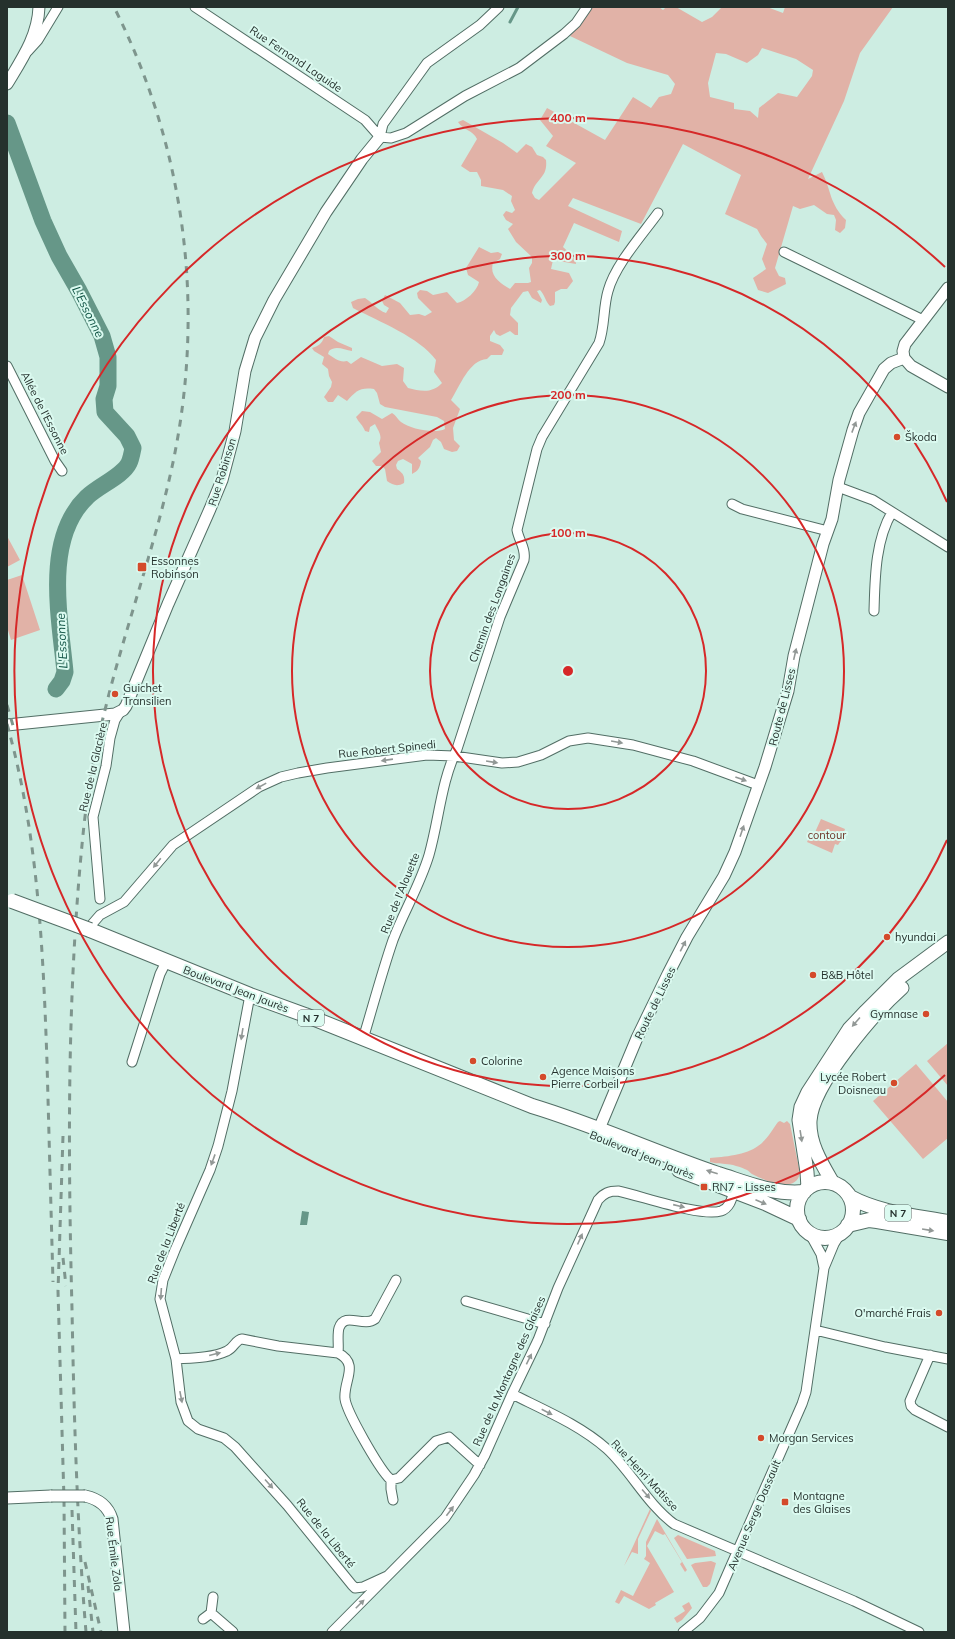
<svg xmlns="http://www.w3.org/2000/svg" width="955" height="1639" viewBox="0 0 955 1639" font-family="Mulish,sans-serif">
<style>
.green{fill:#e1b2a7;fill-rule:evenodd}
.water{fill:#669788}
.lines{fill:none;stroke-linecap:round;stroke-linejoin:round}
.stream{stroke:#669788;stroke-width:3}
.river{stroke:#669788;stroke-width:17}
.minor-casing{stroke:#526e65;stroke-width:11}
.tertiary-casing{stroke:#526e65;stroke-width:13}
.secondary-casing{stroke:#526e65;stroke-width:15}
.primary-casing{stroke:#526e65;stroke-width:16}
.minor{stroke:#fff;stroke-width:9}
.tertiary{stroke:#fff;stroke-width:11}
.secondary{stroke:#fff;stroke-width:13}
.primary{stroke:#fff;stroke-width:14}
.rail{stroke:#7e958d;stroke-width:3;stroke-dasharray:7 7;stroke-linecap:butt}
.tertiary-bridge-casing{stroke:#526e65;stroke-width:13;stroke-linecap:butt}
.primary-bridge-casing{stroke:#526e65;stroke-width:16;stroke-linecap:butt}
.tertiary-bridge{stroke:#fff;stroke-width:11}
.primary-bridge{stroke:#fff;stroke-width:14}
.oneway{fill:#929896}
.ring{fill:none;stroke:#d62828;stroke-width:2}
.poi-dot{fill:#d44a2b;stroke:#dbfaf0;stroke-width:1.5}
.labels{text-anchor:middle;stroke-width:4;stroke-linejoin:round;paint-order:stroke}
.shield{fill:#dbfaf0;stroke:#5c6d68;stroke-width:1}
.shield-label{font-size:10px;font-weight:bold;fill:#25312d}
.street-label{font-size:11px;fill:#25312d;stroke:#dbfaf0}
.poi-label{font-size:11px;fill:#25312d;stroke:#dbfaf0;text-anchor:start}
.park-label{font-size:11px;fill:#6b3123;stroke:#dbfaf0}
.water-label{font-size:12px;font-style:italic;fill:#0f5243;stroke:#dbfaf0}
.centre{fill:#d62828;stroke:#dbfaf0;stroke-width:2}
.ring-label{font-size:12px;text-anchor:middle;font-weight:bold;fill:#d62828;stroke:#dbfaf0;stroke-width:4;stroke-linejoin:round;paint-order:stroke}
</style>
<rect width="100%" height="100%" fill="#cdede2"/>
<!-- green -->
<path class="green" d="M592,7H659L663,10L666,7H676L702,22L712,17L722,7H767L783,13L785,7H893L860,53L844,101L808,179L822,172C832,192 829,203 846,220L845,228L840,233L835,230L836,220L834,215L827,214L814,205L800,209L793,206L775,268L779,276L785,278L786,284L768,293L758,290L753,278L766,269L762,259L767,244L761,236L757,229L725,214L741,175L683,144L641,224L573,198L568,206L622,231L619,242L574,223L563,247L575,258L576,264L553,260L551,269L569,273L573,281L567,289H561L555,292V302L554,305L550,306C545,301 545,295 540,290L537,291L542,300L541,303L532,298L528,291L523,292L511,308L510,315L518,323V335H515L510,331L500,336L496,334L494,330L490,336V341L500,345L504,350L502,355H491L487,359C469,360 460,386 451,400L460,409L453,428L454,440L460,446L457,451L452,452L444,449L441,442L436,438L433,440L430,447L418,458L421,461C420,468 418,471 412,474V464L403,459L398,461L396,465L397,469C403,473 405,476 404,483C397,487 393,485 387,481L385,469L382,466H376L372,461L381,452L379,443C383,435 378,431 375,424L370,427L369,432L365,431C363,425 359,423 356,417L362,411L370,412L382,419L392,413C396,415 398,420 401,422C410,429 435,434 445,429L444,421L437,417L385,407L380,404L377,393L374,389C360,387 356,391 347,401L338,395L333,402H328L324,397L331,387L332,382L329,376L328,369L322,364L324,357L314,351L312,348C318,346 322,344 324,337L329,336L338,342L352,348V351C344,350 336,345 329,351L328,354C334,358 340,363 347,361L351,364L361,357L382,366L397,364L404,368L403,381L408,388C420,391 432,394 442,383L434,372L436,360C419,337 380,322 353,308L351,302L358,299L365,298C373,303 377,310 386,313L389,308L384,305L382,301L385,295L400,303L410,315L419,314L425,316L432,312L418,298L417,293L420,290L427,291L433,295L447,292L457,303C466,301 477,291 479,282L468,275L466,268L479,247L491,253L498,252L502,254L500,259L493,263C489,276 500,283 510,289L515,283H528L531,282L529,268L532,263V257L516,242L508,229L513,224L506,220L503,215L506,211L512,213L515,210L511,201L512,196L503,190L481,186V180L477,172H470L461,166L477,139C473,130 463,130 458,122L463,120L503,143L517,153L526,144L532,147L537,155L543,157L546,160C548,178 536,178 532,193L535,198L539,200L576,163L546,146L553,136L540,120L547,108L605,140L633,97L651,108L659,97L671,94L675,84L668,75L627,63L570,36ZM762,48L796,59L813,70L812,76L797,97L778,93L759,108L758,118L750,111L734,109V103L710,97L708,83L716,53L726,54L747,63L758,55Z
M7,536L20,560L7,567Z
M22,575L40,630L11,640L7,627V580Z
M821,819L845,829L843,835V840L840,842L838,845L835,844L832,853L807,842L809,838L812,839Z
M948,1043V1086L927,1061Z
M916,1064L948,1102V1138L923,1159L873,1101Z
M780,1121L784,1123L787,1121L790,1124L800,1173C796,1194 766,1181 754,1175C751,1174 749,1171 747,1170C741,1167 731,1164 725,1164C719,1163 717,1164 710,1162V1158C723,1157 747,1155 758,1146C767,1140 772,1130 778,1122Z
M650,1509L651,1511L638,1539V1554L632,1552L624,1566Z
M657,1519L687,1570L685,1572L680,1564L682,1562L665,1534L663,1535L655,1531L647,1546L674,1592L655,1603L656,1605L649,1609L624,1596L619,1604L615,1602L621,1590L633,1596L650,1563L644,1559L646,1556V1542Z
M678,1535L715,1551L716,1556L687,1559L674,1538Z
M711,1561L716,1563L710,1584L707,1587H703L691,1565L695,1563Z
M689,1602L692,1608L682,1620L677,1623L674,1618L685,1611L682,1606Z"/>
<!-- water -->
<path class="water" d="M302,1211L309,1212L307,1225H300Z"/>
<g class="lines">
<!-- stream -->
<path class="stream" d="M510,22L518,7"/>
<!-- river -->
<path class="river" d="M7,123L43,221L59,256L79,291L102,336L108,357V386L104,399L105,412L127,436L133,448C132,453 131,459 129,463C123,476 98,486 87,497C43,539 60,618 65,672L62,681L56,689"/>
<!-- minor casing -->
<g class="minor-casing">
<path id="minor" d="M195,7L365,120L380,137
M28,51L38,40L58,7
M380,137L391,138L406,133L465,96L519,68L564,34L576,23L587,7
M380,137L383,124L427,63L480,25L499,7
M784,252L923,320
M7,366L55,461L62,471
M838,487L873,500L948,547
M732,504L742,509L828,531
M874,611C875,579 875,541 892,512
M100,899L93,817L106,766L110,738L115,720L120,712
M90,930L93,923L100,915L124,902L173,845L259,787L281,777L298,773L327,768L427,755L454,756L502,763L518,762L541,755L569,741L588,738L633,745L693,761L758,785
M250,995L232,1091L218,1146L210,1170L175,1250L163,1280L160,1299L176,1359L181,1402L188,1421L198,1429L224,1438L235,1447L287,1505L352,1585L355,1588L363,1587L387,1576
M363,1039C373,1006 382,972 393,940C404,911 420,885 429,855C439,820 441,782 457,749L500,617L524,560C526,548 519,541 517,530L537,449L542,437L599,343C605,326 603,308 608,291C615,265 642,235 658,213
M132,1062L160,974L166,962
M810,1234L821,1254L824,1268
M466,1301L545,1324
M815,1330L885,1347L948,1359
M338,1353C339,1346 337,1335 339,1328C345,1311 363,1328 375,1319L396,1280
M930,1355L910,1401L911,1406L915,1410L948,1427
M176,1359C192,1358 212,1358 227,1351C234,1348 235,1340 242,1339L278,1346L338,1353C360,1364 343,1381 345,1399C347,1413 378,1466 388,1477L391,1480L399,1478L436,1441L449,1437L480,1465
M512,1394C544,1410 580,1425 607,1449C631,1471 647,1504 674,1524L854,1601L919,1632
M391,1480V1489L393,1500
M213,1597L211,1613L233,1632
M203,1619L211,1613
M332,1632L445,1518L474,1475L485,1455L512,1394L538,1340L558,1288L598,1200C604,1193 609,1191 618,1191C642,1196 700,1217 721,1211C730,1208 732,1198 734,1191
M683,1632L700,1618L719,1593L802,1404L806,1392L824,1268L834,1244L840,1234"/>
</g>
<!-- tertiary casing -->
<g class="tertiary-casing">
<path id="tertiary" d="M7,84C22,59 38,36 39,7
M904,358L903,351L905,344L948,288
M904,358L911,366L948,387
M7,725L115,714L123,710L126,706L168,604L210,509L222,480L235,431L245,371L255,338L274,300L326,212L362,159L380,137
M599,1129L637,1038L668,974L687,937L724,876L735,852L765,767L788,691L794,656L823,544L832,519L839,480L853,430L859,413L884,369L891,363L904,358
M85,1496C99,1499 108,1506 112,1519L124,1632
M7,1498L51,1496"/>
</g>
<!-- secondary casing -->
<g class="secondary-casing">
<path id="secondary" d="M833,1183C822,1164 809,1144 810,1121C812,1084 875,1012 902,988
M808,1188L807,1172L799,1120L801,1107L808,1092L849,1029L866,1011L898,979L948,942"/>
</g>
<!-- primary casing -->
<g class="primary-casing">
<path id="primary" d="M90,930L250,995L305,1015L532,1106C595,1125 656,1153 718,1174C747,1183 774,1195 804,1192
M679,1170L765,1203L799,1219
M797 1210a28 28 0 1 1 56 0a28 28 0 1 1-56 0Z
M850,1197C879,1213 915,1216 948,1222
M848,1225L869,1220L877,1221L948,1233"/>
</g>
<!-- minor -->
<use href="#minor" class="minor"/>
<!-- tertiary -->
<use href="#tertiary" class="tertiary"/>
<!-- secondary -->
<use href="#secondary" class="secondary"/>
<!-- primary -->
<use href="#primary" class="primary"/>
<!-- rail -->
<path class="rail" d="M7,705L14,729
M7,724C38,834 43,948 47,1062C49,1135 51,1209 53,1282
M63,1136L58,1291L64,1500L65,1632
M63,1258L66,1286
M72,1510L76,1632
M85,1562L101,1632
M88,1586L93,1632
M86,1632C77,1524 74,1417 72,1309C68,1154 67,1000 82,845C86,801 93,757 104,714C124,631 154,550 172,467C206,310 186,150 114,7"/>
<!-- tertiary-bridge casing -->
<g class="tertiary-bridge-casing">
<path id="tertiary-bridge" d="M51,1496H85"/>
</g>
<!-- primary-bridge casing -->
<g class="primary-bridge-casing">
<path id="primary-bridge" d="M12,901L90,930"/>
</g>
<!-- tertiary-bridge -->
<use href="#tertiary-bridge" class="tertiary-bridge"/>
<!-- primary-bridge -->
<use href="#primary-bridge" class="primary-bridge"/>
</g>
<!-- one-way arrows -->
<defs><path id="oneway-solid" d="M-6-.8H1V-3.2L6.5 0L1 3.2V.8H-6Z"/></defs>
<g class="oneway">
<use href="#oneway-solid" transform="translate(854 427) rotate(-69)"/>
<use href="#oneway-solid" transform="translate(795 654) rotate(-77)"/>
<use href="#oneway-solid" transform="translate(617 742) rotate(10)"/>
<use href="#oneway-solid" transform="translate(387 760) rotate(172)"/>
<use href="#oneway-solid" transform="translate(492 762) rotate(9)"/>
<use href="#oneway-solid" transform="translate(741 779) rotate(20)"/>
<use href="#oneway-solid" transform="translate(261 786) rotate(151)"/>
<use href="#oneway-solid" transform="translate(742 831) rotate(-71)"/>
<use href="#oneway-solid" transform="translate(157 863) rotate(129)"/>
<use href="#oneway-solid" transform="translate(683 946) rotate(-63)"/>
<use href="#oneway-solid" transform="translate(856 1022) rotate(131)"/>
<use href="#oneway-solid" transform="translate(242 1034) rotate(99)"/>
<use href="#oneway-solid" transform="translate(801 1136) rotate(81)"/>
<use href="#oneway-solid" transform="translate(213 1160) rotate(110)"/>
<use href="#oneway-solid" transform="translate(712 1172) rotate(-162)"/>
<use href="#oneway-solid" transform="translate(761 1202) rotate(23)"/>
<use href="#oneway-solid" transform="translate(679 1206) rotate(13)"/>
<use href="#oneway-solid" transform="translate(928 1230) rotate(9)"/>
<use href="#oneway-solid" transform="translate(580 1239) rotate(-66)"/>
<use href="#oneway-solid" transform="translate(161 1294) rotate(94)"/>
<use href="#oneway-solid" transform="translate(215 1354) rotate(-14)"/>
<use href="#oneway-solid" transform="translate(529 1359) rotate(-64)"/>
<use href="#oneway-solid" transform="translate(181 1397) rotate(79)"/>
<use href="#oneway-solid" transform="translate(547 1412) rotate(27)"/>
<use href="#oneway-solid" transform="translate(269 1484) rotate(48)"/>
<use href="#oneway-solid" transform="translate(646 1494) rotate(49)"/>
<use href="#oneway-solid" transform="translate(450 1511) rotate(-53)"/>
<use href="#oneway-solid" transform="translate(360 1604) rotate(-45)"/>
</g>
<!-- distance rings -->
<g class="ring">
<circle cx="568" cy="671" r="138"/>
<circle cx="568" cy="671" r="276"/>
<path d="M947 840A415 415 0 1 1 947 502"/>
<path d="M945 1075A553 553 0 1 1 945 267"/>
</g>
<!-- markers -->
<g class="poi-dot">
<circle cx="897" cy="437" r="4"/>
<rect x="137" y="562" width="10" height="10" rx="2"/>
<circle cx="115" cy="694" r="4"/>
<circle cx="887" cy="937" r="4"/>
<circle cx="813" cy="975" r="4"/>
<circle cx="926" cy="1014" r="4"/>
<circle cx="473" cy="1061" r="4"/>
<circle cx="543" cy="1077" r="4"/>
<circle cx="894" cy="1083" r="4"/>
<rect x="700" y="1183" width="8" height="8" rx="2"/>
<circle cx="939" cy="1313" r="4"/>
<circle cx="761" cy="1438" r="4"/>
<rect x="781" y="1498" width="8" height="8" rx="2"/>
</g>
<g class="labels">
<!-- shield labels -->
<g class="shield">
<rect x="298" y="1010" width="26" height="16" rx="3"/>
<rect x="885" y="1205" width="26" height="16" rx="3"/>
</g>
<g class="shield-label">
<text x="311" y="1022">N 7</text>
<text x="898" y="1217">N 7</text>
</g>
<!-- street labels -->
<g class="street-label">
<text transform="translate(296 59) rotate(34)" y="4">Rue Fernand Laguide</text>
<text transform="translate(45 413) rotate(63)" y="4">Allée de l'Essonne</text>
<text transform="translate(222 472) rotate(-73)" y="4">Rue Robinson</text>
<text transform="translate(492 608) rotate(-70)" y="4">Chemin des Longaines</text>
<text transform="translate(782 707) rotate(-76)" y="4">Route de Lisses</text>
<text transform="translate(387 749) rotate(-6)" y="4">Rue Robert Spinedi</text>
<text transform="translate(93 767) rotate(-77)" y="4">Rue de la Glacière</text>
<text transform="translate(400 893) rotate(-68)" y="4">Rue de l'Alouette</text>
<text transform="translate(236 989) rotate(21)" y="4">Boulevard Jean Jaurès</text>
<text transform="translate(655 1003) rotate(-64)" y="4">Route de Lisses</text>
<text transform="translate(642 1155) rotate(22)" y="4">Boulevard Jean Jaurès</text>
<text transform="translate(166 1243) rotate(-69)" y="4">Rue de la Liberté</text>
<text transform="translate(509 1371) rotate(-66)" y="4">Rue de la Montagne des Glaises</text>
<text transform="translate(645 1475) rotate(47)" y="4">Rue Henri Matisse</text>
<text transform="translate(754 1515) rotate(-67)" y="4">Avenue Serge Dassault</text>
<text transform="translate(326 1533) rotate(51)" y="4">Rue de la Liberté</text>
<text transform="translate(114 1554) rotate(83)" y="4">Rue Émile Zola</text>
</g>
<!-- poi labels -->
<g class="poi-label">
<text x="905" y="441">Škoda</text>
<text x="151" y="565">Essonnes<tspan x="151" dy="13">Robinson</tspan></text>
<text x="123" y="692">Guichet<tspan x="123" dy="13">Transilien</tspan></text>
<text x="895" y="941">hyundai</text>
<text x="821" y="979">B&amp;B Hôtel</text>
<text x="918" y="1018" text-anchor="end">Gymnase</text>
<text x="481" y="1065">Colorine</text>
<text x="551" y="1075">Agence Maisons<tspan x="551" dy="13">Pierre Corbeil</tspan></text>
<text x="886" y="1081" text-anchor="end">Lycée Robert<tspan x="886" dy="13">Doisneau</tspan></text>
<text x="712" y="1191">RN7 - Lisses</text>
<text x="931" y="1317" text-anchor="end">O'marché Frais</text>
<text x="769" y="1442">Morgan Services</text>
<text x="793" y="1500">Montagne<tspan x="793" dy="13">des Glaises</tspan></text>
</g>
<!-- park labels -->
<g class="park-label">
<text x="827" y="839">contour</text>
</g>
<!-- water labels -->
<g class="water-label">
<text transform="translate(88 312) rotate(63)" y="4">L'Essonne</text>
<text transform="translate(62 641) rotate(-93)" y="4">L'Essonne</text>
</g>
</g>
<circle cx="568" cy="671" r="6" class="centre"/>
<g class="ring-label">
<text x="568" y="122">400 m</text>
<text x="568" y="260">300 m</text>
<text x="568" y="399">200 m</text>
<text x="568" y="537">100 m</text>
</g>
<!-- border -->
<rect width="955" height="1639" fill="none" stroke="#25312d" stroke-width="16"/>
</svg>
